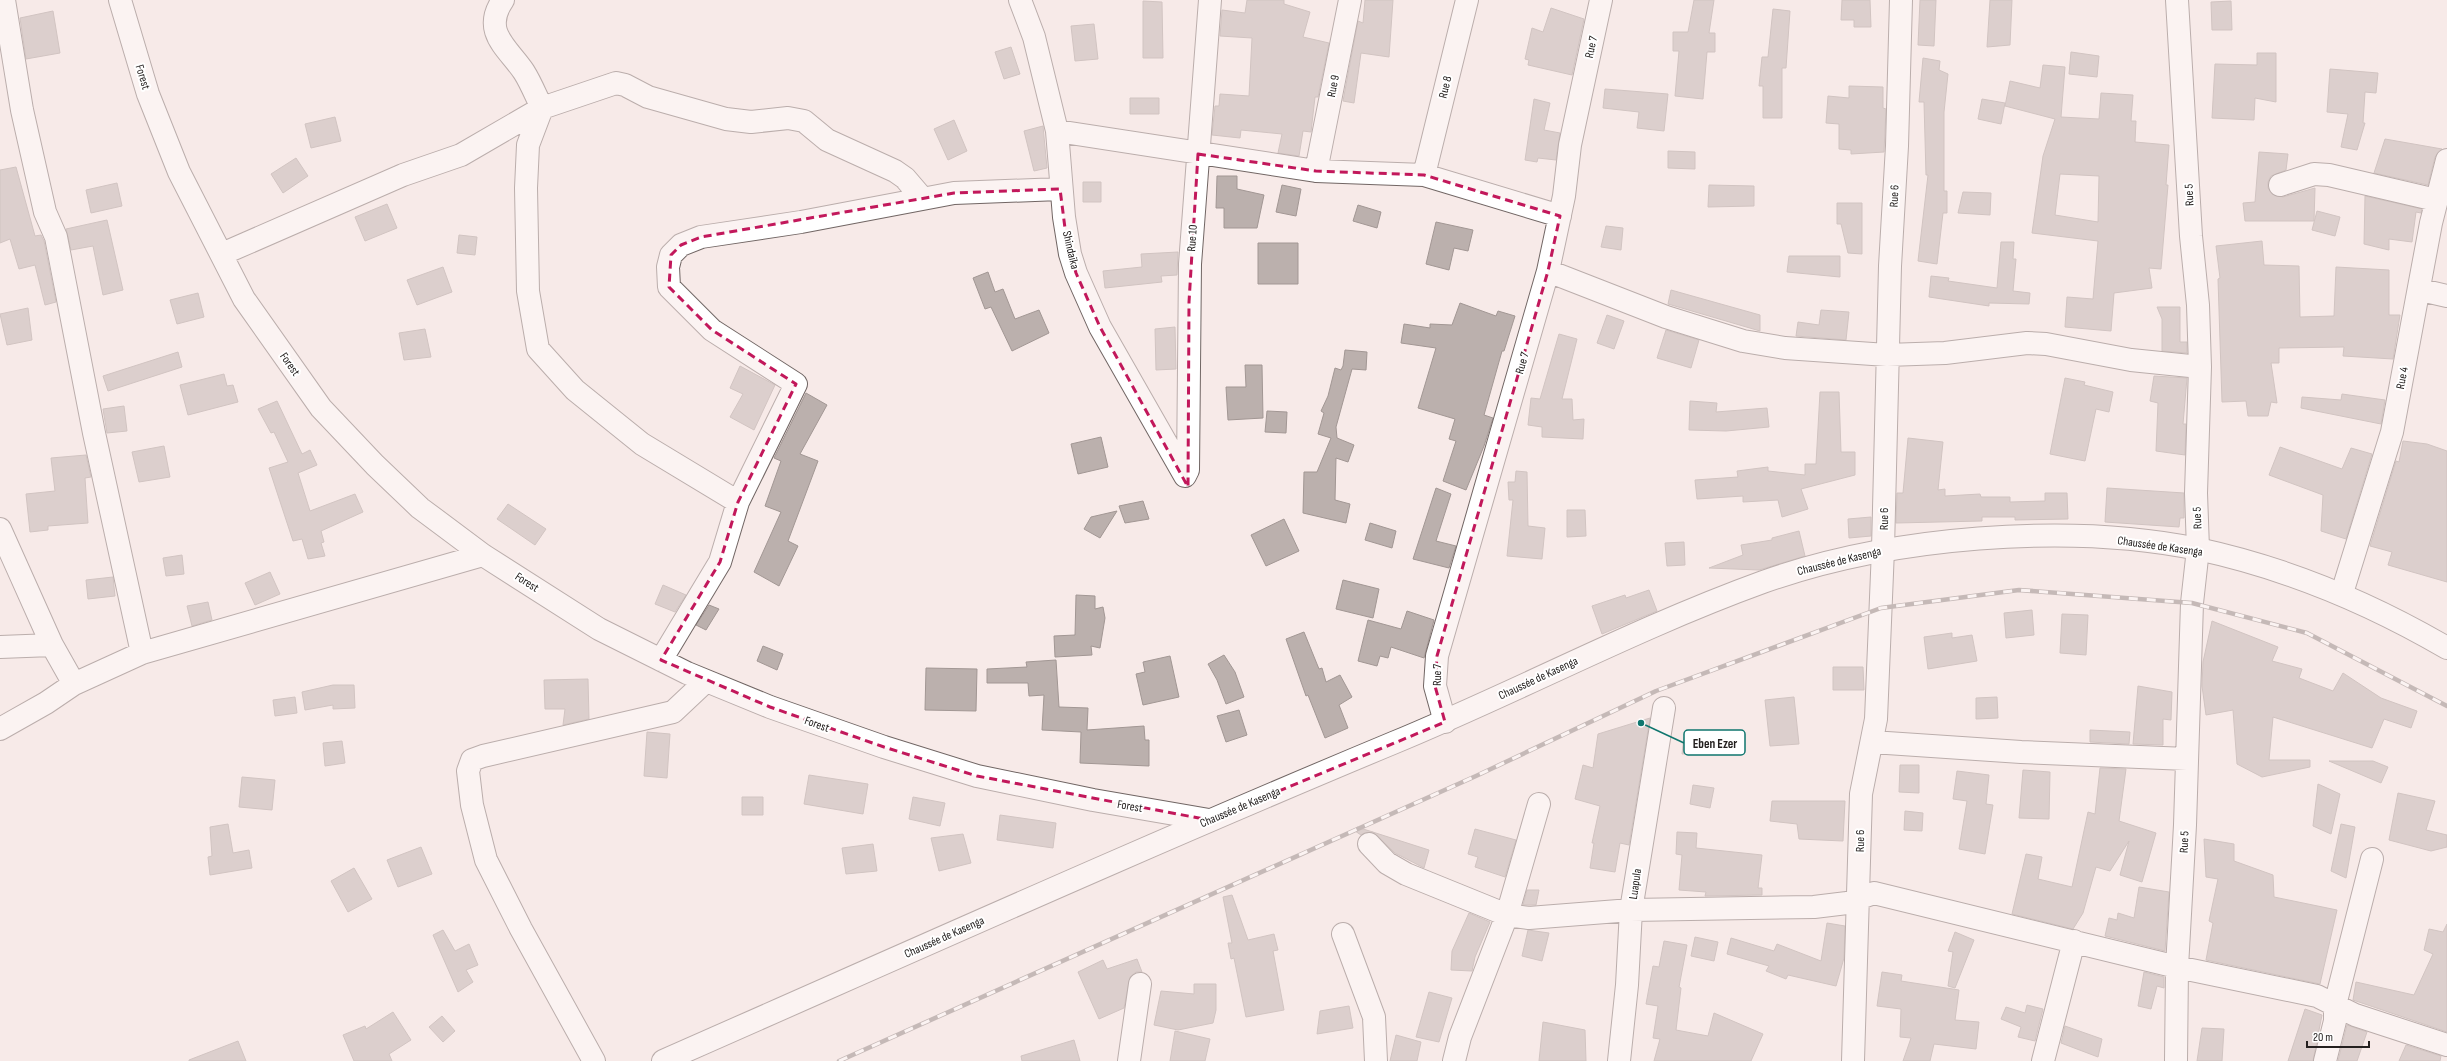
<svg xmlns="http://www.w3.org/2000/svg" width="2447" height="1061" viewBox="0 0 2447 1061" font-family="'Sofia Sans Condensed',sans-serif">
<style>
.building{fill:#bbb0ad;stroke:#a29794;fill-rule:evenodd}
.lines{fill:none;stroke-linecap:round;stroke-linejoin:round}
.minor-casing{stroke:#716664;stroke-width:24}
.major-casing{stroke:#716664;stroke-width:24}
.minor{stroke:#fff;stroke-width:22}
.major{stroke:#fff;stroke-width:22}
.rail-casing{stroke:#877f7d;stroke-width:4.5}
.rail{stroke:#fff;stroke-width:3;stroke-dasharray:9;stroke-linecap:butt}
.marked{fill:none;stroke:#c2185b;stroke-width:3;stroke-dasharray:8 5;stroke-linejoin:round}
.labels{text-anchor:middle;stroke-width:4;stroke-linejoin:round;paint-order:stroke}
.street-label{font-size:12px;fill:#24201f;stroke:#fff}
.leader{fill:none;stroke:#0f766e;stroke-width:1.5}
.callout-dot{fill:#0f766e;stroke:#fff;stroke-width:1.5}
.callout{fill:#fff;stroke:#0f766e;stroke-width:1.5}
.callout-label{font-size:13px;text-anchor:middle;font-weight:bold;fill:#24201f}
</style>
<rect width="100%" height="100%" fill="#f7eae8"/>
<!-- building -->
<path class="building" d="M1247,0H1284V4L1310,12L1303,37L1329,43L1318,97H1315L1311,132L1303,131L1299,156L1278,153L1282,134L1241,130L1240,138L1212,135L1215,106H1219L1220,94L1249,96L1252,38L1220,36L1222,10L1245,13Z
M1365,0H1393L1389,57L1361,53L1354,103L1343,101L1358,21L1363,23Z
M1694,0H1714L1709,33H1715V52H1707L1703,99L1675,96L1679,51H1673V32H1688Z
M1842,0H1870L1871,27H1854V20H1841Z
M1920,0H1936L1934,46L1918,45Z
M1990,0H2012L2010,45L1987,47Z
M1143,1L1162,2L1163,58H1143Z
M2231,1L2232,30H2212L2211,2Z
M1551,8L1584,19L1572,75L1528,65L1529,60L1525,59L1532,28L1543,32Z
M1773,9L1790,11L1786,68H1782V118H1763V86H1759L1762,57H1768Z
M53,11L60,53L26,59L20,18Z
M1094,24L1098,59L1075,61L1071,26Z
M1011,47L1020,74L1004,79L995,52Z
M2071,52L2099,56L2097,77L2069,74Z
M2257,53H2276V102L2255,98L2254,120L2212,118L2215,64L2257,65Z
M1923,58L1940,61L1939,70L1948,74L1944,112V191H1947V213H1943L1937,264L1918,261L1928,175H1926L1924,102H1919Z
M2043,65L2065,67L2061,117L2099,119L2101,93L2133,95L2131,121H2136L2135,142L2169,145L2166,185H2168L2161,269L2149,268L2152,288L2114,293L2111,331L2065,327L2067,297L2093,299L2098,241L2032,233L2043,156L2055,119L2005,106L2010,81L2040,88ZM2060,174L2099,176L2098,222L2055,215Z
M2330,69L2378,73L2376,93L2365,92L2363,123H2365L2357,150L2341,147L2348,114L2327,112Z
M1849,86L1883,87V108L1886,109L1884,152L1851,154V150L1839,149V124L1826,123L1828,96L1849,98Z
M1605,89L1668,94L1664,131L1637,128L1639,112L1603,108Z
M1130,98H1159V114H1130Z
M1534,99L1550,103L1544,130L1560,133L1556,160L1538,158L1537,162L1525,160Z
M1982,99L2005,103L2001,124L1978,119Z
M335,117L341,141L311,148L305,124Z
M954,120L967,151L948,160L934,129Z
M1043,126L1047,168L1034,171L1024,131Z
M2385,139L2442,149L2435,157L2428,185L2374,173Z
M1668,151L1695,152V169L1668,168Z
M2259,152L2288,154L2286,170L2271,176L2268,182V188L2272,194L2283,197L2315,188L2314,221H2245L2243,203L2255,202Z
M296,158L308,176L283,193L271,174Z
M16,167L35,236L41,235L44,241L56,302L45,305L35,265L19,269L10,239L0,243V170Z
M1217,176H1237V189L1264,195L1257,228H1224V208H1216Z
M1083,182H1101V202H1083Z
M117,183L122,206L91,213L86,190Z
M1282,185L1301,189L1296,216L1276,212Z
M1709,185L1754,186V206L1708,207Z
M1963,192L1991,193L1990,215L1958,213Z
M2365,196L2422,209L2421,213L2416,212L2412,242L2389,239V250L2364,244Z
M1837,203H1862V254L1848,253L1841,224H1837Z
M387,204L397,228L365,241L355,217Z
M1358,205L1381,212L1377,228L1353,221Z
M2317,211L2340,217L2335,236L2312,230Z
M107,220L123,290L103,295L93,246L71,250L66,229Z
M1436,222L1473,230L1468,251L1454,248L1449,270L1426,264Z
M1606,226L1623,228L1621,250L1601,247Z
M459,235L477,237L475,255L457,253Z
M2262,241L2264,265L2299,266L2300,317L2334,316L2336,267L2389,270V315H2400L2393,359L2343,356L2344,347L2279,348V363H2271L2277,403L2271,402L2268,416H2248L2246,401L2222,402L2218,279L2220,278L2216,246Z
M2001,242H2014L2013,259H2016L2013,291L2030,293L2029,304L1989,303V306L1929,297L1931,276L1949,278L1948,281L1997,288Z
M1258,243H1298V284H1258Z
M1178,252L1177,275L1161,276L1162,282L1105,288L1103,271L1142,267L1141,254Z
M1789,256H1840V277L1787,272Z
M443,267L452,292L417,305L407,280Z
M988,272L995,292L1003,289L1015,319L1039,310L1049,333L1012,351L991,307L985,309L973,278Z
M1671,290L1760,315V331L1668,304Z
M198,293L204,317L177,324L170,300Z
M1460,303L1496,316L1498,311L1515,316L1504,351H1502L1484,415L1493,418L1484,446L1466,490L1443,481L1456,441L1449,439L1455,419L1418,408L1436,348L1401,343L1404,324L1430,328V324L1452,325Z
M2157,307H2180V342H2187V353L2162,351V319Z
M28,308L32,340L7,345L0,314Z
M1821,310L1849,312L1846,340L1796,336L1798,322L1819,325Z
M1607,315L1624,321L1614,349L1597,343Z
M1175,327L1176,369L1156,370L1155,329Z
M425,329L431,357L404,360L399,333Z
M1666,330L1699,340L1691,368L1657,358Z
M1559,334L1577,339L1562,399H1572L1573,420L1584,419L1583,439L1542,437V427L1528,425L1531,398L1540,399Z
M1345,350L1367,352L1366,370L1352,369L1336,427L1337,438L1354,445L1348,462L1336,458L1335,500L1350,504L1346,523L1303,513L1304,472H1317L1331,438L1318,434L1324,413L1321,411L1328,396L1335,368L1341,370L1343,366Z
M178,352L182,367L108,391L103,376Z
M1245,365H1262L1263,418L1228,420L1226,387H1246Z
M740,366L775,385L754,430L730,417L743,394L730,388Z
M224,374L227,386L233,385L238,402L188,415L180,385Z
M2154,376L2187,378L2183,424H2186L2185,455L2156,451L2158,403L2150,401Z
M2065,378L2085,382L2084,385L2113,392L2109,412L2096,409L2085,461L2050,454Z
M1820,392H1839L1841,452H1855V475L1801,489L1808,509L1782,517L1778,500L1743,502V496L1697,499L1695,480L1738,477L1737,471L1768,467V471L1805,475V464H1816Z
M806,393L827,405L800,454L818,461L788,541L798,546L779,586L754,572L781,512L765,506L781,461L774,458Z
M2342,394L2385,400L2381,424L2301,408L2302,397L2341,400Z
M277,401L302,454L310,450L317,465L298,473L310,511L355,494L363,512L321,531L324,542L321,543L325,556L308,559L302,539L293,541L269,468L288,462L274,432L271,433L258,409Z
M1690,401L1717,403L1716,412L1767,408L1769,427L1726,431L1689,430Z
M124,406L127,431L107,433L103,409Z
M1267,411L1287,412L1286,433L1265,432Z
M1101,437L1108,467L1078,474L1071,444Z
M1908,438L1943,442L1938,490L1945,489V496L1980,494L1981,497H2010V502L2045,501V493H2067L2068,519L2015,520V517H1982V521L1896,523L1897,493H1903Z
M2403,441L2427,444L2447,451V582L2388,565L2392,552L2370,546L2396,461L2399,462Z
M164,446L170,477L139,482L132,452Z
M2280,447L2342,469L2351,448L2372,454L2346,539L2321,531L2323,495L2269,475Z
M86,455L91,477L85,478L88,523L48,526V530L30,532L26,494L55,491L51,458Z
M1516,471L1527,472L1528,526L1545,528L1542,559L1507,556L1513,500H1509L1508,482H1515Z
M1436,488L1451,494L1436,541L1456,546L1449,568L1413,559Z
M2107,488L2184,493V518H2180L2179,527L2105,522Z
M1143,501L1149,519L1125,523L1119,506Z
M508,504L546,529L535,545L497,519Z
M1567,510H1585L1586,536L1567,537Z
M1117,511L1100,538L1084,529L1091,517Z
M1871,517V536L1849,538L1848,519Z
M1284,519L1299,551L1266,566L1251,535Z
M1370,523L1396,531L1392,548L1365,540Z
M1799,531L1805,556L1759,570L1709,568L1743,555L1741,545L1772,540V538Z
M1684,542L1685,565L1667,566L1665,543Z
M182,555L184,574L166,576L163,558Z
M270,572L280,594L255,605L245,583Z
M113,577L115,596L88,599L86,580Z
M1343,580L1379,589L1373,618L1336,609Z
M663,585L686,595L675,612L655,604Z
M1649,590L1657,611L1602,634L1592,606L1625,595L1626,598Z
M1076,595L1095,596V609L1103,607L1105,618L1100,648L1091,646L1092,655L1055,657L1054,636L1075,635Z
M208,602L212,620L192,626L187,606Z
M709,605L719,609L706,630L696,625Z
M2032,610L2034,635L2006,638L2004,613Z
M1407,611L1434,620L1424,658L1391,647L1388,658L1380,656L1377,666L1358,661L1368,620L1401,629Z
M2062,614L2088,615L2086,655L2060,653Z
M2212,621L2278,647L2272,661L2302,669L2299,678L2333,691L2343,673L2381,698L2417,711L2411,728L2384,719L2372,748L2273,717L2269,760H2310V767L2262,777L2237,764L2233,710L2206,715L2202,686L2203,662Z
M1304,632L1319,669L1322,668L1326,682L1340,675L1352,697L1339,705L1348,728L1325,738L1308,695L1306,696L1286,639Z
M1952,633V638L1972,635L1977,661L1928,669L1924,637Z
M763,646L783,654L777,670L757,661Z
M1224,655L1235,672L1244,697L1226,704L1217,680L1208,664Z
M1170,656L1179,697L1143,705L1136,674L1145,672L1143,662Z
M1056,660L1059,707L1088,708L1087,730L1144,726L1145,740H1149V766L1080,763L1081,732L1042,730L1044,695L1029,696L1028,683H987V669L1027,667L1026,662Z
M1833,667H1863L1864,690H1833Z
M926,668L977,669L976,711L925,710Z
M588,679L589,719L563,725L565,709H545L544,680Z
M333,685H354L355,708L333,709V705L305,710L302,692Z
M2138,686L2172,692L2171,720L2163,719V745L2133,744Z
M295,697L297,713L275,716L273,700Z
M1794,697L1799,744L1770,746L1765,700Z
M1997,697L1998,718L1976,719V698Z
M1239,710L1247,735L1226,742L1217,716Z
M1650,718L1629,845L1620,843L1615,872L1590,868L1594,843H1592L1600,806L1575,799L1583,765L1593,768L1598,734Z
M2090,730L2130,732L2129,744L2090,742Z
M647,732L670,734L667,778L644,776Z
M1684,737L1731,741V750L1682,754Z
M342,741L345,763L325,766L323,743Z
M2329,761H2373L2388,767L2381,783Z
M1900,765H1919V793L1899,792Z
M2100,768L2126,769L2119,821L2156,833L2142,882L2120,875L2129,841L2110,871L2096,867L2083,913L2073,929L2012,914L2026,854L2042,857L2038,879L2072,887L2088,812L2095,814Z
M2023,770L2050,772L2049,819L2019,818Z
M1957,771L1989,775L1986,804L1993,805L1985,854L1959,849L1967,801L1953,799Z
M809,775L868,784L863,814L804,804Z
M242,777L275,780L272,810L239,807Z
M2318,784L2340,794L2331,834L2313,826Z
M1693,785L1714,788L1710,808L1690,804Z
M2398,793L2435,801L2426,830L2447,835V847L2431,851L2389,840Z
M742,797H763V815H742Z
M913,797L945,803L940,826L909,819Z
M1772,801H1845L1843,841L1799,839L1797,824L1770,821Z
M1905,811L1923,813L1922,831L1904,830Z
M1000,815L1056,823L1053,848L997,840Z
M228,824L233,853L249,850L252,868L210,875L208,857L212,856L210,827Z
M2341,824L2355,827L2346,878L2331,871Z
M1357,827L1429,850L1424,868L1395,853L1373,832L1361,835L1355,831Z
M1475,829L1516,840L1505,877L1475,867L1478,857L1468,854Z
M1677,832L1697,833L1696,848L1762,855L1758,888H1762V895L1705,896L1706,892L1679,890L1682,855L1676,854Z
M963,834L971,863L939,871L931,838Z
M2204,839L2234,844V861L2273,875L2274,897L2337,910L2320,984L2206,960L2213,923L2209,921L2218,879L2206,877Z
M873,844L877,871L846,874L842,848Z
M421,847L432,874L398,887L387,860Z
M354,868L372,899L348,912L331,881Z
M2139,887L2169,892L2165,951L2105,936L2109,918L2117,920L2118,913L2134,918Z
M1527,890H1539L1536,905H1523Z
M1232,895L1248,940L1274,934L1278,950L1273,951L1284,1010L1246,1017L1234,958L1231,959L1228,943H1232L1223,897Z
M1469,913L1490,922L1475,957L1472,971L1451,970L1452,951Z
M1827,923L1845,926L1844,958L1836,986L1788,975L1786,979L1766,971L1769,966L1727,954L1731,938L1774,951L1777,944L1821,961Z
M2447,924V1032L2353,1000L2356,982L2414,995L2433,954L2424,950L2429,929L2443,932Z
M443,930L455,951L469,944L478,965L466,970L473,982L458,992L433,935Z
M1528,930L1549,933L1542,961L1522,956Z
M1955,932L1974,940L1955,988L1948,986L1953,952L1948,951Z
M1695,937L1718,942L1714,961L1691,956Z
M1664,941L1687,945L1679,987L1681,988L1676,1030L1708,1036L1714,1013L1763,1034L1751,1061H1654L1660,1039L1653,1038L1658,1006L1646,1004L1653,966L1659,967Z
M1137,959L1142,972H1136L1130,977L1124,1008L1099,1019L1078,972L1103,960L1107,969Z
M1882,972L1902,975L1901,981L1959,990L1955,1020L1979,1022L1976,1049L1934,1044L1930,1061H1903L1911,1038L1900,1037L1901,1009L1877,1006Z
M2144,972L2164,977V988L2157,986L2151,1009L2138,1006Z
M1194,984H1216V1010L1213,1023L1178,1030L1154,1025L1161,991L1194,994Z
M1429,992L1452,998L1439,1042L1416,1037Z
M2027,1005L2043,1009L2035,1041L2018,1037L2021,1027L2001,1019L2006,1007L2025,1013Z
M1349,1006L1353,1028L1317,1034L1320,1011Z
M2305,1009L2322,1015L2313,1061H2288Z
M393,1012L411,1040L389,1054L392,1061H354L343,1035L365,1026L366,1029Z
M442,1016L455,1031L443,1042L429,1027Z
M1543,1022L1585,1030L1586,1061H1539Z
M2347,1025L2367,1032L2357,1061H2338Z
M2065,1026L2102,1039L2098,1057L2061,1043Z
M2202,1028L2224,1029L2222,1061H2197Z
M1175,1031L1210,1039L1205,1061H1170Z
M1396,1035L1421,1042L1417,1061H1390Z
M1074,1040L1080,1061H1022L1021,1056Z
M238,1041L246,1061H189V1060Z
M2406,1045L2441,1056L2440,1061H2399Z"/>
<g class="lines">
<!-- minor casing -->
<g class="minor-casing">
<path id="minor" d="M4,0L22,110L45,212L56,237L94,433L142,653
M120,0L148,94L179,172L244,299L321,408L375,465L420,508L483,555L599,629L687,673L770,707L884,747L977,776L1093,800L1209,820
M503,0C481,32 508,48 524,72C531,83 536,96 542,108L528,145L526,188L528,291L538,349L575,390L642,444L738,502L720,562L661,660
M1020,0L1034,37L1057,131L1064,217L1070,254L1076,273L1100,327L1185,476L1188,470L1190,264L1210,0
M1057,131L1316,171L1424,175L1560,216
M1316,171L1350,0
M1424,175L1467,0
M2280,185L2314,174L2329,175L2436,200
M222,254L403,175L461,155L542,108L616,83L625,85L648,97L726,119L751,122L788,118L804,121L827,140L895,171L905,178L923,199
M1548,271L1666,317L1743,341L1785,348L1887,355L1945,353L2027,343L2046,344L2131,360L2200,367
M2421,290L2447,296
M738,502L796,384L712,330L669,287L668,267L671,255L681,245L701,237L801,222L954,193L1060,189
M0,529L52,645L74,684
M2342,593L2392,432L2431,223L2447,160
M0,647L52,645
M1445,722L1435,686L1437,656L1548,271L1564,196L1570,145L1601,0
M0,729L46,703L74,684L142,653L483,555
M1872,742L2021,752L2187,759
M1369,844L1387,863L1406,874L1507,915L1529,918L1631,910L1814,907L1847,903L1874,893L2177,967L2317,996L2355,1015L2447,1045
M1343,934L1374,1017L1376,1061
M594,1061L521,929L486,860L472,805L468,771L472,760L483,756L673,712L706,681
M1129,1061L1140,984
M1454,1061L1460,1037L1507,915L1539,804
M1619,1061L1627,985L1631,910L1664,708
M1853,1061L1861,794L1876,719L1883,549L1890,266L1897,146L1901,0
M2043,1061L2074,941
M2176,1061L2177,967L2185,825L2192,603L2198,549L2196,493L2200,367L2198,305L2191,236L2177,0
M2325,1061L2335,1021V1005L2372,859"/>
</g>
<!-- major casing -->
<g class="major-casing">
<path id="major" d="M663,1061C906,954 1148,845 1393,743C1517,692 1636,628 1763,582C1889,537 2067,522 2198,549C2286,568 2370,603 2447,648"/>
</g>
<!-- minor -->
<use href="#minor" class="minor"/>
<!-- major -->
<use href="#major" class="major"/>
<!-- rail casing -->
<g class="rail-casing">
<path id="rail" d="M839,1061L1476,776L1656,691L1881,608L2019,590L2192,603L2307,633L2447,706"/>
</g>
<!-- rail -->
<use href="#rail" class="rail"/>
</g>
<!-- marked area -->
<path d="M0 0H2447V1061H0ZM1198,154L1316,171L1424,175L1560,216L1548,271L1437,656L1435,686L1445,722L1209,820L977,776L884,747L770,707L661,660L720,562L738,502L796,384L712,330L669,287L671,255L681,245L701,237L954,193L1060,189L1066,236L1076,273L1100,327L1188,487L1189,302Z" fill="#f7eae8" fill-opacity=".55" fill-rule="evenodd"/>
<path class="marked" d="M1198,154L1316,171L1424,175L1560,216L1548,271L1437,656L1435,686L1445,722L1209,820L977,776L884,747L770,707L661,660L720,562L738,502L796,384L712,330L669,287L671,255L681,245L701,237L954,193L1060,189L1066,236L1076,273L1100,327L1188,487L1189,302Z"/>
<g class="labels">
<!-- street labels -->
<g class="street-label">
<text transform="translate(1591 47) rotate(-78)" y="4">Rue 7</text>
<text transform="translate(143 77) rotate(73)" y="4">Forest</text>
<text transform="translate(1333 86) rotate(-79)" y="4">Rue 9</text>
<text transform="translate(1445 87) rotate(-76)" y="4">Rue 8</text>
<text transform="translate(2189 195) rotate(-93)" y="4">Rue 5</text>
<text transform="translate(1894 196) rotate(-87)" y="4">Rue 6</text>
<text transform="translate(1192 238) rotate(-86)" y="4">Rue 10</text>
<text transform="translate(1071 250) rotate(77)" y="4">Shindaika</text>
<text transform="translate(1522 363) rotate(-74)" y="4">Rue 7</text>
<text transform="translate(290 364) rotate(55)" y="4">Forest</text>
<text transform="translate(2402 378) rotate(-79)" y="4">Rue 4</text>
<text transform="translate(2197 518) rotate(-92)" y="4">Rue 5</text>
<text transform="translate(1884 519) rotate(-89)" y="4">Rue 6</text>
<text transform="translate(2160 546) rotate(8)" y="4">Chaussée de Kasenga</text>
<text transform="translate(1839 561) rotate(-14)" y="4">Chaussée de Kasenga</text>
<text transform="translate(527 582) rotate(33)" y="4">Forest</text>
<text transform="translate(1437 675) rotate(-89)" y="4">Rue 7</text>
<text transform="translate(1538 678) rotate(-25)" y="4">Chaussée de Kasenga</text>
<text transform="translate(817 724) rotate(20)" y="4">Forest</text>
<text transform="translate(1130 806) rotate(10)" y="4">Forest</text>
<text transform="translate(1240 807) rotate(-23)" y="4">Chaussée de Kasenga</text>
<text transform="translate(1860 841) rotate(-89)" y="4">Rue 6</text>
<text transform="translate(2184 842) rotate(-87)" y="4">Rue 5</text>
<text transform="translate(1635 884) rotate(-82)" y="4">Luapula</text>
<text transform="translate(944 937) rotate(-24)" y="4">Chaussée de Kasenga</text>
</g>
</g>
<!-- callouts -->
<path class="leader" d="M1641 723L1684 743"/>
<circle class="callout-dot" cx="1641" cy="723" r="4"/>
<rect class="callout" x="1684" y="730" width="61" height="25" rx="4"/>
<g class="callout-label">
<text x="1715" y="748">Eben Ezer</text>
</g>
<!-- scale -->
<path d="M2307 1041v6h62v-6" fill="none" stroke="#24201f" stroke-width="2"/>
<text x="2313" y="1041" font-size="12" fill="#24201f" stroke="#ffffff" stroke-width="3" paint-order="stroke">20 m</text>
</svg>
